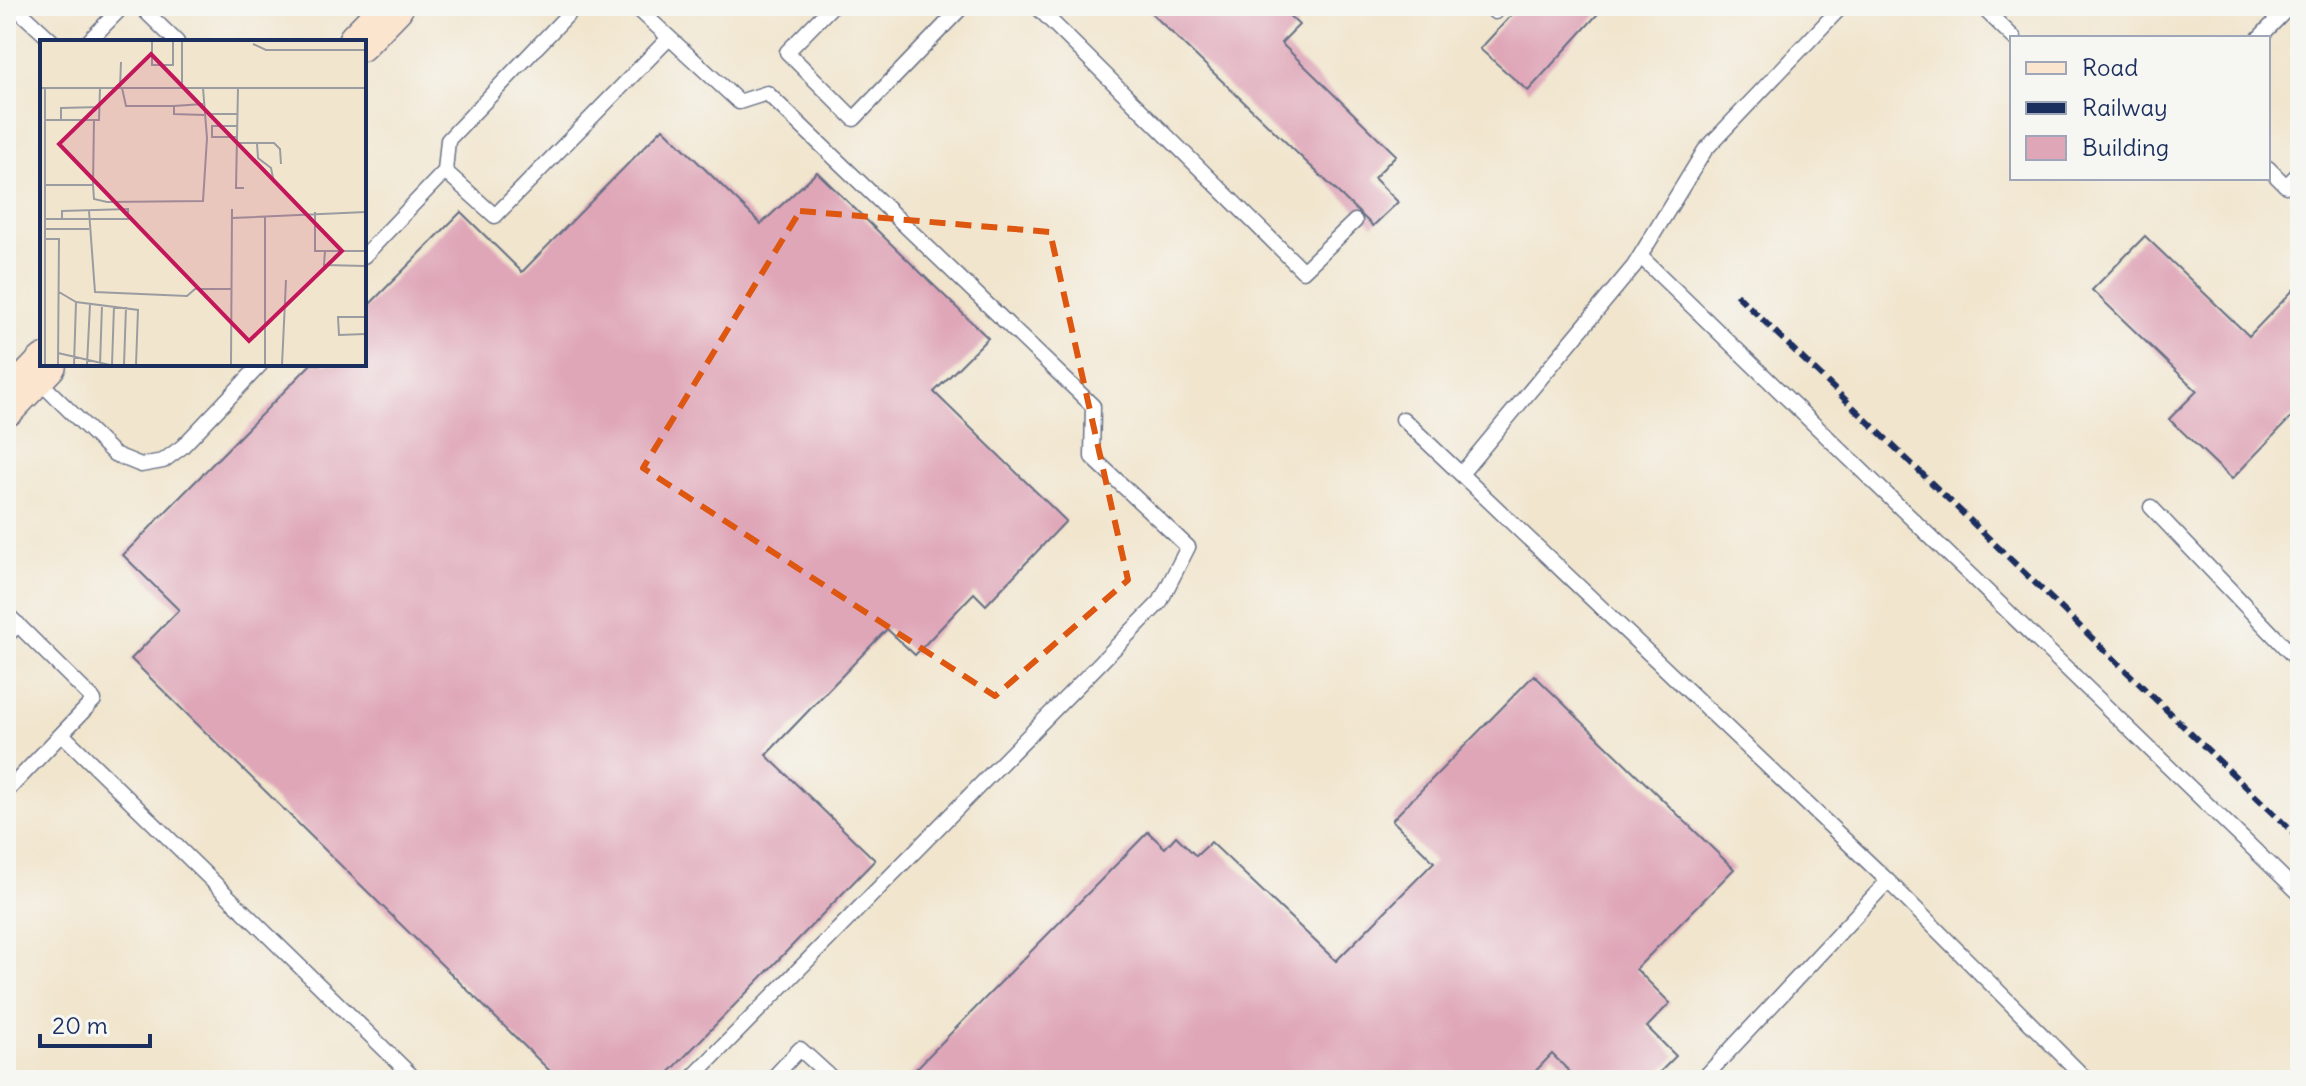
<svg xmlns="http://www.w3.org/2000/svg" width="2306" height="1086" viewBox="0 0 2306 1086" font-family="Delius,sans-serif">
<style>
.building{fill:#dfa6b8}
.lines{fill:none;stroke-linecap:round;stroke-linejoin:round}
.lane-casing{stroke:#666f85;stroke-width:17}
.secondary-casing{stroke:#666f85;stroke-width:43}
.lane{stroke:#fff;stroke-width:14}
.secondary{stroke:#fce5cf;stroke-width:40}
.rail{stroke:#1b2f5e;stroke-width:6;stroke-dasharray:12 6;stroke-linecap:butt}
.marked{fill:none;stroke:#de5710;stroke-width:6;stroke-dasharray:16 10;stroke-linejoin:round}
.inset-road{fill:none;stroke:#9b9ca1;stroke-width:2}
.view{fill:#c2185b;fill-opacity:0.15;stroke:#c2185b;stroke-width:4}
.inset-edge{fill:none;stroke:#1b2f5e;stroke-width:4}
</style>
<rect width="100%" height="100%" fill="#f6f6f2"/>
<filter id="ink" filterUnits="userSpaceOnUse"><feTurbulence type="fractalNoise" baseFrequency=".0125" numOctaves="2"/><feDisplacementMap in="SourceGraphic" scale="16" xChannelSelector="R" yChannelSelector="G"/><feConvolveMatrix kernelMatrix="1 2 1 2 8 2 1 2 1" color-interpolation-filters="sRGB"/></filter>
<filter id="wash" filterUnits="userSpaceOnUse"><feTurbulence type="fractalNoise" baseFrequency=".006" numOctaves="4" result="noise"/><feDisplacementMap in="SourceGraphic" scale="32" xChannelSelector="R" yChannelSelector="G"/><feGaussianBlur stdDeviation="1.8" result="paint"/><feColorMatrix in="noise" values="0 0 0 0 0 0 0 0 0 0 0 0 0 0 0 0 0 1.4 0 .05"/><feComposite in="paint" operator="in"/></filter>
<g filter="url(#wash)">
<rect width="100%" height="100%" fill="#f1e5cd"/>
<g id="blocks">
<!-- building -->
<path class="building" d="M1144,6H1242L1245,9L1247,6H1279L1299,25L1281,43L1396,155L1374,178L1398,202L1373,226Z
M1520,6H1605L1528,91L1480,49Z
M663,128L761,224L817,172L988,338L934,392L1066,521L986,605L974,593L915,655L887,629L766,755L875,860L662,1080H559L131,659L179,610L123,555L311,364H364V310L461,212L522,272Z
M2145,236L2249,336L2300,283V408L2232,479L2169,419L2197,391L2092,290Z
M1534,675L1734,869L1636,969L1670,1003L1647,1027L1676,1056L1652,1080H1578L1552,1054L1527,1080H905L1148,832L1165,848L1176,836L1196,856L1211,842L1336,961L1434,862L1392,820Z"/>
</g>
</g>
<g filter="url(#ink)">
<use href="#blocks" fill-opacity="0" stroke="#666f85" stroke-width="2"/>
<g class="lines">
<!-- lane casing -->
<g class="lane-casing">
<path id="lane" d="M14,6L53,42
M140,6L177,42
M576,6L448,140L445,171L495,216L669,38
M635,6L739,102L767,93L1093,406L1092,457L1188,547L1160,602L690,1080
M832,6L787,52L854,119L963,6
M1036,6L1303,271L1355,221
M1489,6L1495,12
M1981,6L2014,38
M2259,38L2290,6
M88,42L123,6
M2268,168L2286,186L2300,172
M364,256L445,171
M1640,256L2300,894
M35,377L114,454L141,465L163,461L182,447L261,364
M1403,419L1888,881L2087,1080
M1461,474L1634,266L1705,150L1842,6
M2151,507L2300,663
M6,613L94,700L6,792
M6,637L18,624
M62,734L416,1080
M771,1080L800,1049L834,1080
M1702,1080L1888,881"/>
</g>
<!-- secondary casing -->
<g class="secondary-casing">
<path id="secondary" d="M358,42L393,6
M6,406L46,364"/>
</g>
<!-- lane -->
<use href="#lane" class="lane"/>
<!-- secondary -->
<use href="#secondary" class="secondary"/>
<!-- rail -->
<path class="rail" d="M1736,294L2300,839
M1530,1078L1532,1080"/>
</g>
</g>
<!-- marked area -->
<path class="marked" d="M800,211L1050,232L1128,580L995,696L643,468Z"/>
<!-- overview -->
<g transform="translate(40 40)">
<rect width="326" height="326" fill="#f1e5cd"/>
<path class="inset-road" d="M112,1V25H133V1M213,4L226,10H326M0,48H326M5,48V325M80,48L81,22M82,48L86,66H134M142,48V1M198,48L196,148H204M163,64L134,66V74L164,75M171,74H198M21,79V68L60,67M6,80H59L60,48M198,86H172V97H198M197,103H234L240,109L241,124M217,103L218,118L231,128L234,143M6,145H53L54,80M53,145L54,159L67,162L163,161L167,98L163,48M49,171L55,252L147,256L155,249H192M275,172V211H326M192,178L326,172M6,179H88V169L22,171V179M6,189H49M6,199H19L18,325M285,211L284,225L326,226M19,252L36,262L98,270L96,325M326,277H298L299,295L326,294M18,313L70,325M34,325L36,262M47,325L50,264M60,325L62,265M72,325L74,266M84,325L86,267M191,325L192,169M225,325V176M242,325L246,240"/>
<path class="view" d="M111,14L302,211L209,301L19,104Z"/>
<rect width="326" height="326" class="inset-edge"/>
</g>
<!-- margin -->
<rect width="2306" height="1086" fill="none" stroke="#f6f6f2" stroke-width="32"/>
<!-- legend -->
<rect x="2010" y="36" width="260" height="144" fill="#f6f6f2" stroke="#9ea6b7" stroke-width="2"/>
<rect x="2026" y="62" width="40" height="12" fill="#fce5cf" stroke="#9ea6b7" stroke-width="2"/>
<text x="2082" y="76" font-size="24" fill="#1b2f5e">Road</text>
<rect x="2026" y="102" width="40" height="12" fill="#1b2f5e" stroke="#9ea6b7" stroke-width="2"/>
<text x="2082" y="116" font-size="24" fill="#1b2f5e">Railway</text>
<rect x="2026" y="136" width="40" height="24" fill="#dfa6b8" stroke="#9ea6b7" stroke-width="2"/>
<text x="2082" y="156" font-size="24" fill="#1b2f5e">Building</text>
<!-- scale -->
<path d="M40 1034v12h110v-12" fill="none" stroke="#1b2f5e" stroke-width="4"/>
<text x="52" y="1034" font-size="24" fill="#1b2f5e" stroke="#f6f6f2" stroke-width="6" paint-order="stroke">20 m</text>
</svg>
